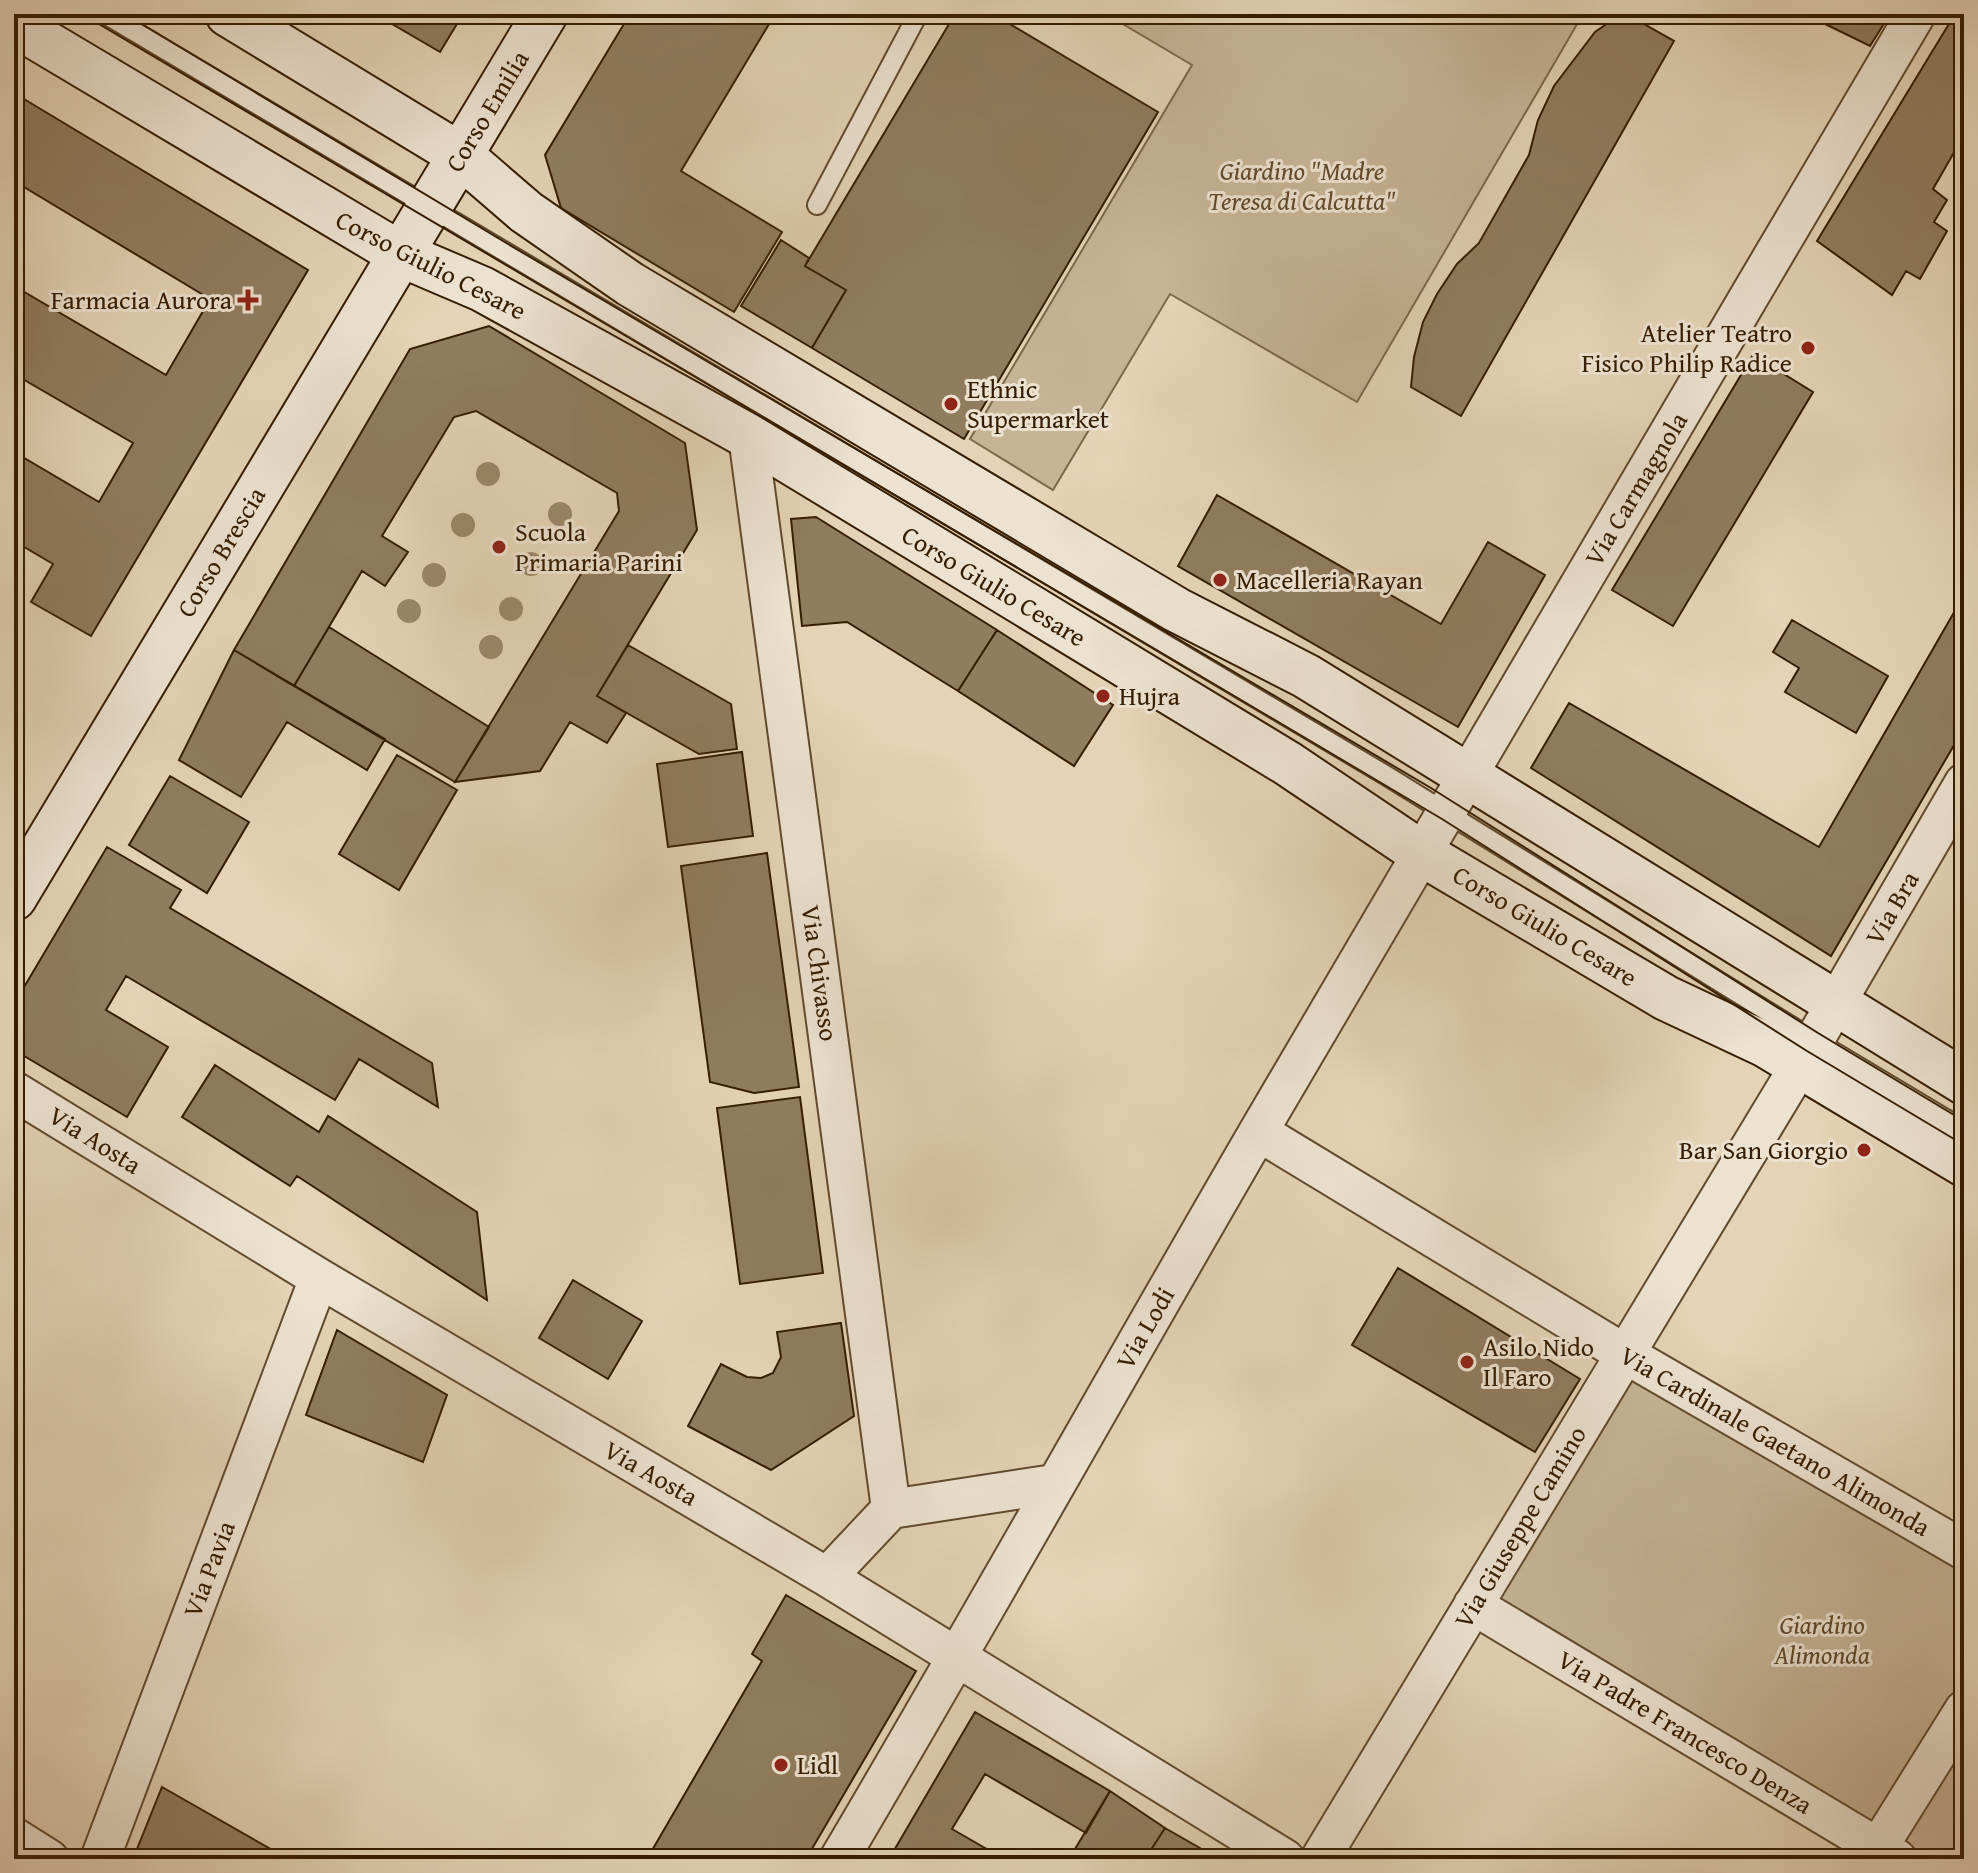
<svg xmlns="http://www.w3.org/2000/svg" width="1978" height="1873" viewBox="0 0 1978 1873" font-family="'Gentium Book Plus',serif">
<style>
.green{fill:#c6b497;stroke:#7d684c;stroke-width:2}
.building{fill:#907c5f;stroke:#341d00;stroke-width:2}
.lines{fill:none;stroke-linecap:round;stroke-linejoin:round}
.lane-casing{stroke:#604a2e;stroke-width:22}
.street-casing{stroke:#604a2e;stroke-width:42}
.secondary-casing{stroke:#341d00;stroke-width:48}
.path{stroke:#341d00;stroke-width:5;stroke-dasharray:6 4;stroke-linecap:butt}
.lane{stroke:#ede2d0;stroke-width:18}
.street{stroke:#ede2d0;stroke-width:38}
.secondary{stroke:#ede2d0;stroke-width:44}
.tram{stroke:#341d00;stroke-width:2}
.tree{fill:#9b886b}
.poi-dot{fill:#8f2418;stroke:#ede2d0;stroke-width:3}
.labels{text-anchor:middle;stroke-width:6;stroke-linejoin:round;paint-order:stroke}
.street-label{font-size:26px;fill:#341d00;stroke:#ede2d0}
.park-label{font-size:26px;font-style:italic;fill:#604a2d;stroke:#ede2d0}
.poi-label{font-size:26px;fill:#341d00;stroke:#ede2d0;text-anchor:start}
</style>
<rect width="100%" height="100%" fill="#e4d3b6"/>
<filter id="stains"><feTurbulence type="fractalNoise" baseFrequency=".0025" numOctaves="4"/><feColorMatrix values="0 0 0 0 .2 0 0 0 0 .09 0 0 0 0 .02 0 0 0 .5 -.17"/></filter>
<radialGradient id="worn" r=".72"><stop offset=".6" stop-color="#630" stop-opacity="0"/><stop offset="1" stop-color="#630" stop-opacity=".3"/></radialGradient>
<!-- green -->
<path class="green" d="M1106,14H1583L1357,402L1170,294L1053,490L970,439L1192,65Z
M1631,1373L1964,1568V1859H1930L1496,1603Z"/>
<!-- building -->
<path class="building" d="M375,14H463L440,52Z
M630,14H775L681,171L782,232L734,312L561,208L545,155Z
M955,14H993L1158,112L964,439L812,348L846,290L805,266Z
M1621,14H1626L1674,41L1461,416L1411,387L1414,357L1423,322L1437,294L1457,264L1479,243L1529,155L1538,120L1554,86L1595,32Z
M1824,14H1890L1870,46L1819,21Z
M1955,14H1964V135L1933,189L1947,200L1934,222L1947,231L1920,279L1906,271L1892,295L1817,241Z
M14,93L308,270L91,636L31,602L53,564L14,541V452L99,502L133,443L14,374V286L166,375L210,299L14,181Z
M781,240L809,258L805,266L846,290L812,348L741,306Z
M489,326L685,443L697,530L597,696L626,713L607,743L570,722L540,771L455,782L619,511L617,493L476,411L454,417L382,536L408,552L385,586L362,571L294,686L234,650L410,349Z
M1753,355L1813,392L1673,626L1612,590Z
M1217,495L1441,624L1488,542L1545,575L1458,727L1178,566Z
M816,517L997,630L958,691L847,622L802,626L791,519Z
M1964,595V728L1831,956L1531,768L1569,703L1819,847Z
M1792,620L1888,676L1856,733L1785,692L1799,668L1773,652Z
M329,627L489,727L455,782L294,686Z
M997,630L1113,705L1074,766L958,691Z
M628,645L731,704L737,749L699,754L597,696Z
M234,650L385,739L367,770L287,722L241,797L179,760Z
M742,752L753,836L668,847L657,764Z
M397,755L457,790L399,890L339,854Z
M170,776L249,822L207,893L129,845Z
M107,847L181,890L170,908L432,1063L438,1107L359,1059L335,1100L126,976L106,1010L168,1047L127,1117L14,1050V1004Z
M767,853L799,1087L754,1093L710,1082L681,866Z
M215,1065L319,1132L328,1116L477,1212L487,1300L297,1176L290,1186L182,1117Z
M800,1097L823,1273L740,1284L717,1108Z
M1398,1268L1580,1379L1535,1452L1352,1345Z
M573,1280L642,1321L608,1379L539,1338Z
M841,1323L854,1416L771,1470L688,1426L721,1364L747,1377L761,1378L773,1373L781,1357L777,1332Z
M337,1330L447,1395L423,1462L306,1415Z
M786,1595L916,1671L806,1859H647L762,1661L752,1654Z
M975,1712L1110,1791L1086,1833L985,1774L952,1829L992,1852L988,1859H889Z
M162,1787L281,1855L279,1859H133Z
M1110,1791L1165,1828L1145,1859H1069Z
M1165,1828L1219,1859H1145Z"/>
<g class="lines">
<!-- lane casing -->
<g class="lane-casing">
<path id="lane" d="M105,14L1387,776L1804,1034L1964,1130
M817,205L918,14"/>
</g>
<!-- street casing -->
<g class="street-casing">
<path id="street" d="M748,436L891,1509
M14,1091L319,1278L827,1577L1285,1859
M1259,1132L1625,1354L1964,1550
M827,1577L891,1509L1054,1484
M1473,1605L1897,1859
M14,1837L49,1859
M100,1859L319,1278
M839,1859C981,1619 1117,1375 1257,1134C1475,759 1696,387 1916,14
M1320,1859L1800,1065L1964,783
M1871,1859L1964,1710"/>
</g>
<!-- secondary casing -->
<g class="secondary-casing">
<path id="secondary" d="M228,14L460,155L526,212L630,284L1177,610L1306,676L1964,1082
M14,24L400,254L482,289L748,436L1287,763L1421,853L1666,998L1764,1044L1964,1164
M14,898L545,14"/>
</g>
<!-- path -->
<path class="path" d="M172,14L188,24"/>
<!-- lane -->
<use href="#lane" class="lane"/>
<!-- street -->
<use href="#street" class="street"/>
<!-- secondary -->
<use href="#secondary" class="secondary"/>
<!-- tram -->
<path class="tram" d="M82,14L1442,819L1807,1051L1964,1145
M125,14L508,244L1431,788L1818,1033L1964,1121"/>
</g>
<!-- trees -->
<g class="tree">
<circle cx="488" cy="474" r="12"/>
<circle cx="560" cy="514" r="12"/>
<circle cx="463" cy="525" r="12"/>
<circle cx="531" cy="564" r="12"/>
<circle cx="434" cy="575" r="12"/>
<circle cx="511" cy="609" r="12"/>
<circle cx="409" cy="611" r="12"/>
<circle cx="491" cy="647" r="12"/>
</g>
<!-- markers -->
<g class="poi-dot">
<path d="M244 288h8v8h8v8h-8v8h-8v-8h-8v-8h8z"/>
<circle cx="1808" cy="348" r="8"/>
<circle cx="951" cy="404" r="8"/>
<circle cx="499" cy="547" r="8"/>
<circle cx="1220" cy="580" r="8"/>
<circle cx="1103" cy="696" r="8"/>
<circle cx="1864" cy="1150" r="8"/>
<circle cx="1467" cy="1362" r="8"/>
<circle cx="781" cy="1765" r="8"/>
</g>
<g class="labels">
<!-- street labels -->
<g class="street-label">
<text transform="translate(487 111) rotate(-59)" y="9">Corso Emilia</text>
<text transform="translate(431 265) rotate(27)" y="9">Corso Giulio Cesare</text>
<text transform="translate(1636 489) rotate(-59)" y="9">Via Carmagnola</text>
<text transform="translate(221 552) rotate(-59)" y="9">Corso Brescia</text>
<text transform="translate(994 586) rotate(31)" y="9">Corso Giulio Cesare</text>
<text transform="translate(1892 908) rotate(-60)" y="9">Via Bra</text>
<text transform="translate(1545 926) rotate(31)" y="9">Corso Giulio Cesare</text>
<text transform="translate(820 973) rotate(82)" y="9">Via Chivasso</text>
<text transform="translate(95 1140) rotate(32)" y="9">Via Aosta</text>
<text transform="translate(1145 1328) rotate(-60)" y="9">Via Lodi</text>
<text transform="translate(1775 1441) rotate(30)" y="9">Via Cardinale Gaetano Alimonda</text>
<text transform="translate(651 1473) rotate(30)" y="9">Via Aosta</text>
<text transform="translate(1520 1527) rotate(-59)" y="9">Via Giuseppe Camino</text>
<text transform="translate(209 1569) rotate(-69)" y="9">Via Pavia</text>
<text transform="translate(1685 1732) rotate(31)" y="9">Via Padre Francesco Denza</text>
</g>
<!-- park labels -->
<g class="park-label">
<text x="1302" y="180">Giardino "Madre<tspan x="1302" dy="30">Teresa di Calcutta"</tspan></text>
<text x="1822" y="1634">Giardino<tspan x="1822" dy="30">Alimonda</tspan></text>
</g>
<!-- poi labels -->
<g class="poi-label">
<text x="232" y="309" text-anchor="end">Farmacia Aurora</text>
<text x="1792" y="342" text-anchor="end">Atelier Teatro<tspan x="1792" dy="30">Fisico Philip Radice</tspan></text>
<text x="967" y="398">Ethnic<tspan x="967" dy="30">Supermarket</tspan></text>
<text x="515" y="541">Scuola<tspan x="515" dy="30">Primaria Parini</tspan></text>
<text x="1236" y="589">Macelleria Rayan</text>
<text x="1119" y="705">Hujra</text>
<text x="1848" y="1159" text-anchor="end">Bar San Giorgio</text>
<text x="1483" y="1356">Asilo Nido<tspan x="1483" dy="30">Il Faro</tspan></text>
<text x="797" y="1774">Lidl</text>
</g>
</g>
<!-- margin -->
<rect width="1978" height="1873" fill="none" stroke="#e4d3b6" stroke-width="48"/>
<rect x="16" y="16" width="1946" height="1841" fill="none" stroke="#341d00" stroke-width="4"/>
<rect x="24" y="24" width="1930" height="1825" fill="none" stroke="#341d00" stroke-width="2"/>
<rect width="100%" height="100%" filter="url(#stains)"/>
<rect width="100%" height="100%" fill="url(#worn)"/>
</svg>
